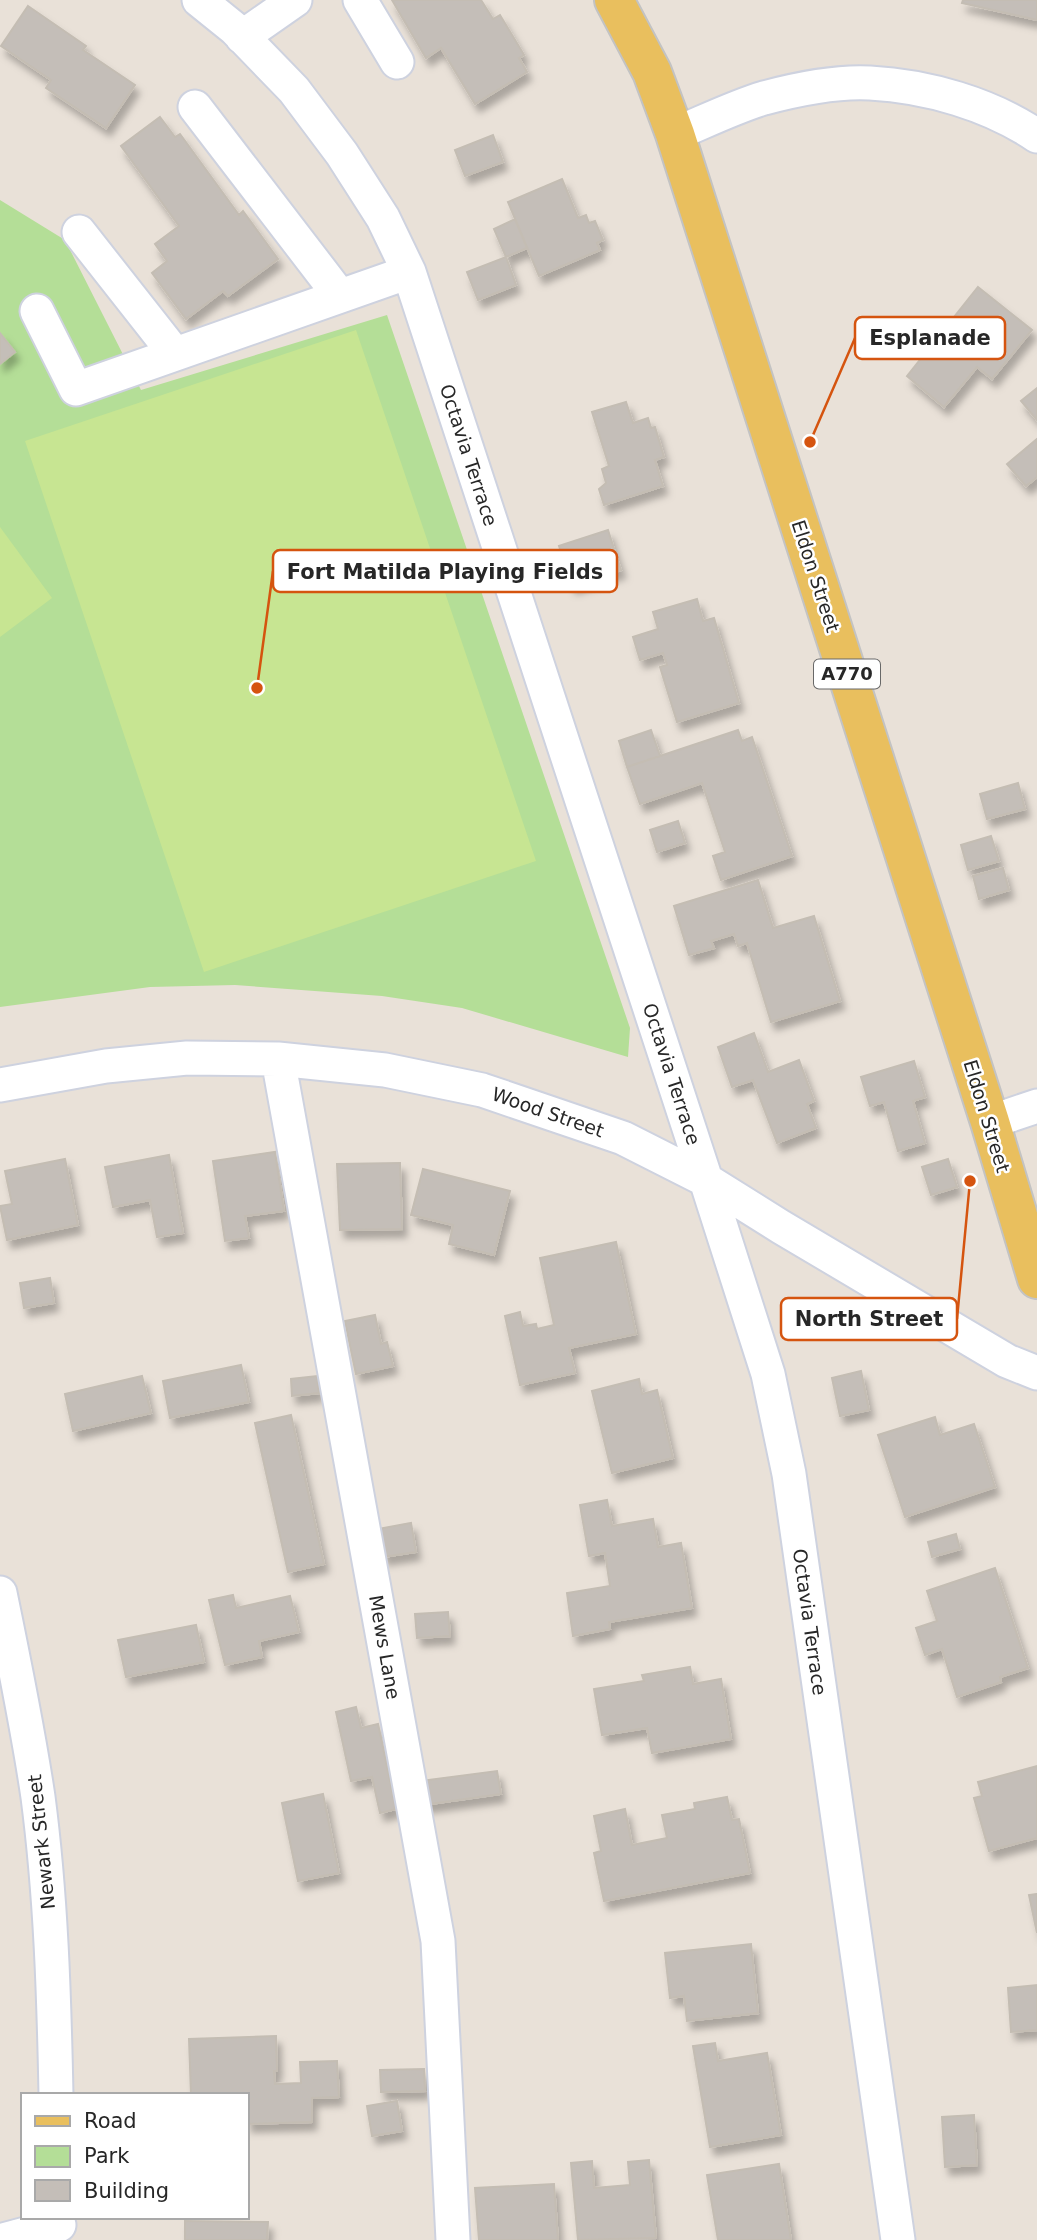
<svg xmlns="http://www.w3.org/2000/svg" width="1037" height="2240" viewBox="0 0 1037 2240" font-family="'DejaVu Sans',sans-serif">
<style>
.park{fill:#b4de97}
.pitch{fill:#c7e592}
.building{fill:#c4beb8;stroke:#c4bdb3;stroke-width:2;filter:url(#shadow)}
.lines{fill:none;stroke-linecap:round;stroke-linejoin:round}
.minor-casing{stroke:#ced2df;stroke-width:37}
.major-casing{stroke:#c3c3c3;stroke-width:42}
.minor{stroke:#fff;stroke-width:33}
.major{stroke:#e9bf5e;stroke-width:38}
.labels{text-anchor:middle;stroke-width:5;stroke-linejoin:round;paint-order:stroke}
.shield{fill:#fff;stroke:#686868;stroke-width:2}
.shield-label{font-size:18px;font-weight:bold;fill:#272727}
.street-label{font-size:19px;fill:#272727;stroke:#fff}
.leader{fill:none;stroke:#d5540f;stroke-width:2.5}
.callout-dot{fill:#d5540f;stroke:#fff;stroke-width:2.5}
.callout{fill:#fff;stroke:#d5540f;stroke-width:2.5}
.callout-label{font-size:21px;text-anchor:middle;font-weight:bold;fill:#272727}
</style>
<defs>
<filter id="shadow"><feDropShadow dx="4.5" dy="8" stdDeviation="3.5" flood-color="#0004"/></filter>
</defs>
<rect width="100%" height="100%" fill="#e9e1d8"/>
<!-- park -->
<path class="park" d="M0,200L65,240L141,390L387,315L630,1028L628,1057L462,1008L382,996L235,985L150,987L0,1007Z"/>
<!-- pitch -->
<path class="pitch" d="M356,330L536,861L204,972L25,441Z
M0,527L52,598L0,637Z"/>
<!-- building -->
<path class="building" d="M392,0H481L493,19L500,15L524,55L519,58L527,72L475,104L441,48L426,58Z
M963,0H1037V20L962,3Z
M28,6L86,46L83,50L135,85L106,128L46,88L51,80L1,46Z
M160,117L175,137L180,134L239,215L243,211L278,259L228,296L223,291L186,319L152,273L167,261L155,244L179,226L121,146Z
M493,135L503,162L465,176L455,150Z
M562,179L578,218L586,215L589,223L595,221L603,240L597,243L600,250L539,276L508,202Z
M515,219L527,248L506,257L494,229Z
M506,257L516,285L478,300L467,272Z
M978,287L1032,330L992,379L977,367L944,407L907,376Z
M0,333L15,352L0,364Z
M1037,388V420L1021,401Z
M626,402L633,423L648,418L651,428L655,427L664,457L655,460L663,486L604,505L599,489L606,483L602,469L609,466L592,412Z
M1037,439V477L1026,486L1007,464Z
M608,530L615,552L566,568L559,546Z
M615,552L621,570L572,586L566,568Z
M697,599L703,621L714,618L739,703L677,722L660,667L667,665L663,653L640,660L633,637L658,629L653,612Z
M651,730L660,756L627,767L619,741Z
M738,730L742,741L752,737L792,856L721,880L713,856L725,852L702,783L640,804L627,767Z
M1018,783L1025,809L987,819L980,794Z
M678,821L685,843L657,852L650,830Z
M991,836L999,861L968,870L961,845Z
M1003,868L1009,890L979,899L973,876Z
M758,880L773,928L814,916L840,1001L771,1022L747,943L738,946L734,934L711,941L714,948L689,955L674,906Z
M754,1033L768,1072L799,1060L814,1101L807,1104L816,1128L777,1143L753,1080L732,1087L718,1047Z
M914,1061L925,1097L913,1101L925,1143L898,1151L884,1102L870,1106L861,1077Z
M275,1152L284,1211L245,1216L249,1238L225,1241L213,1161Z
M169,1155L183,1233L157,1237L150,1200L113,1207L105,1167Z
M65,1159L78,1225L7,1240L0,1206L12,1204L5,1171Z
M948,1159L957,1187L931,1195L922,1167Z
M400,1163L402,1229L340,1230L337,1164Z
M423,1169L510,1191L494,1255L449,1244L453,1225L411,1215Z
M616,1242L636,1334L569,1348L575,1373L520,1385L505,1316L520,1312L523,1326L536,1324L537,1329L554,1325L540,1258Z
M50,1278L54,1303L24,1308L20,1283Z
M375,1315L381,1344L387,1342L393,1366L356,1374L345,1321Z
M241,1365L249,1402L170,1418L163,1381Z
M861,1371L869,1410L840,1416L832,1378Z
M142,1376L151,1413L73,1431L65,1394Z
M317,1376L319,1393L292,1396L291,1379Z
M639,1379L642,1394L657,1390L673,1458L612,1473L592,1391Z
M291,1415L324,1564L288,1572L255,1423Z
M935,1417L940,1435L974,1424L995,1487L905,1517L878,1435Z
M607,1500L612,1526L653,1519L658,1547L681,1543L692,1608L609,1622L610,1629L573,1636L567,1593L610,1586L605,1553L589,1556L580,1505Z
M411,1523L416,1552L383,1557L378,1529Z
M956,1534L960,1549L932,1557L928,1542Z
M995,1568L1028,1668L1000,1677L1001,1682L957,1697L942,1649L925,1655L916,1628L937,1621L927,1591Z
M233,1595L236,1608L290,1596L299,1632L259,1641L262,1657L225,1665L209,1600Z
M448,1612L450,1636L417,1638L415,1614Z
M196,1625L204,1662L126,1677L118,1640Z
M690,1667L693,1684L721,1679L731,1739L652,1753L647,1728L602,1735L594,1689L644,1681L642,1675Z
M356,1707L361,1728L378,1724L396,1809L380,1813L372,1777L351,1781L336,1712Z
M1037,1766V1838L989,1851L974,1798L982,1796L978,1782Z
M497,1771L501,1794L423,1805L420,1781Z
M323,1794L339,1873L298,1881L282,1803Z
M727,1797L732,1820L739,1819L750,1873L604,1901L594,1853L601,1851L594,1816L625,1809L632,1845L667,1838L662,1815L695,1809L694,1803Z
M1037,1894V1933L1029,1895Z
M751,1944L758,2013L687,2021L684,1996L670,1998L665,1953Z
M1037,1985V2030L1011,2032L1008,1988Z
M276,2036L277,2071H274L275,2084L301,2083L300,2062L337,2061L339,2097L312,2098V2122L247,2124V2095H191L189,2039Z
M715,2043L718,2061L767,2053L781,2135L710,2147L693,2046Z
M424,2069L425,2091L381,2092L380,2070Z
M397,2101L402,2131L372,2136L367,2106Z
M974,2115L977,2165L945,2167L942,2117Z
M649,2160L656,2238L578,2240L571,2163L592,2161L594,2188L630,2185L628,2162Z
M779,2164L791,2240H718L707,2175Z
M554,2184L558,2240H479L475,2188Z
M185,2221L268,2222L267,2240H185Z"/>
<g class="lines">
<!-- minor casing -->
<g class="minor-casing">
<path id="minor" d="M199,0L235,29L294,90L342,154L383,218L409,272L706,1180L768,1374L789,1474L898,2240
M360,0L397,62
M242,37L295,0
M195,107L340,296
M675,134C704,122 734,107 764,98C798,89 835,81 870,83C927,86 990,104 1037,136
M79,232L175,354
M37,311L76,389L409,272
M278,1059L438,1941L453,2240
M0,1085L106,1066L187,1058L278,1059L385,1070L482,1090L623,1138L706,1180L781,1227L1007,1361L1037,1373
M990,1122L1037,1106
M0,1593C14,1661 28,1729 38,1797C51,1896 54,1995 56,2095
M3,2240L59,2225"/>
</g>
<!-- major casing -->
<g class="major-casing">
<path id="major" d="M614,0L652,72L675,134L990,1122L1037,1279"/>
</g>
<!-- minor -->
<use href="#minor" class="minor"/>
<!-- major -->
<use href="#major" class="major"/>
</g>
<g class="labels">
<!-- shield labels -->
<rect class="shield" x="814" y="659.5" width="66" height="29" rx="5"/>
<g class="shield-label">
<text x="847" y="680">A770</text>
</g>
<!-- street labels -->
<g class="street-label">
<text transform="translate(469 455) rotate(72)" y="7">Octavia Terrace</text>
<text transform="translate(816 576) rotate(72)" y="7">Eldon Street</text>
<text transform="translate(672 1074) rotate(72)" y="7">Octavia Terrace</text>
<text transform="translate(548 1112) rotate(19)" y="7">Wood Street</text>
<text transform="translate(987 1116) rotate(73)" y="7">Eldon Street</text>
<text transform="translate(810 1622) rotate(82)" y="7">Octavia Terrace</text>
<text transform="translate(385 1647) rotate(80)" y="7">Mews Lane</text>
<text transform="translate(41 1842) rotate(-96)" y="7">Newark Street</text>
</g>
</g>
<!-- callouts -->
<path class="leader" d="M810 442L855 338M257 688L273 571M970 1181L957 1319"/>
<g class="callout-dot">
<circle cx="810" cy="442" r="7"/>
<circle cx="257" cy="688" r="7"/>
<circle cx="970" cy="1181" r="7"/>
</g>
<g class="callout">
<rect x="855" y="317" width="150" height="42" rx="7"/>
<rect x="273" y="550" width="344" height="42" rx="7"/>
<rect x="781" y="1298" width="176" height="42" rx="7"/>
</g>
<g class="callout-label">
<text x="930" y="345">Esplanade</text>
<text x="445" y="579">Fort Matilda Playing Fields</text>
<text x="869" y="1326">North Street</text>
</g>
<!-- legend -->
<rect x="21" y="2093" width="228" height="126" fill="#ffffff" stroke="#a9a9a9" stroke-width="2"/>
<rect x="35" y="2116" width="35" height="10" fill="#e9bf5e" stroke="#a9a9a9" stroke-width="2"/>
<text x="84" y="2128" font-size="21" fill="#272727">Road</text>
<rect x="35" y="2146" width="35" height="21" fill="#b4de97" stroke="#a9a9a9" stroke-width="2"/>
<text x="84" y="2163" font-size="21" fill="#272727">Park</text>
<rect x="35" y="2180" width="35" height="21" fill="#c4beb8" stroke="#a9a9a9" stroke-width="2"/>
<text x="84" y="2198" font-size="21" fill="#272727">Building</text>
</svg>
